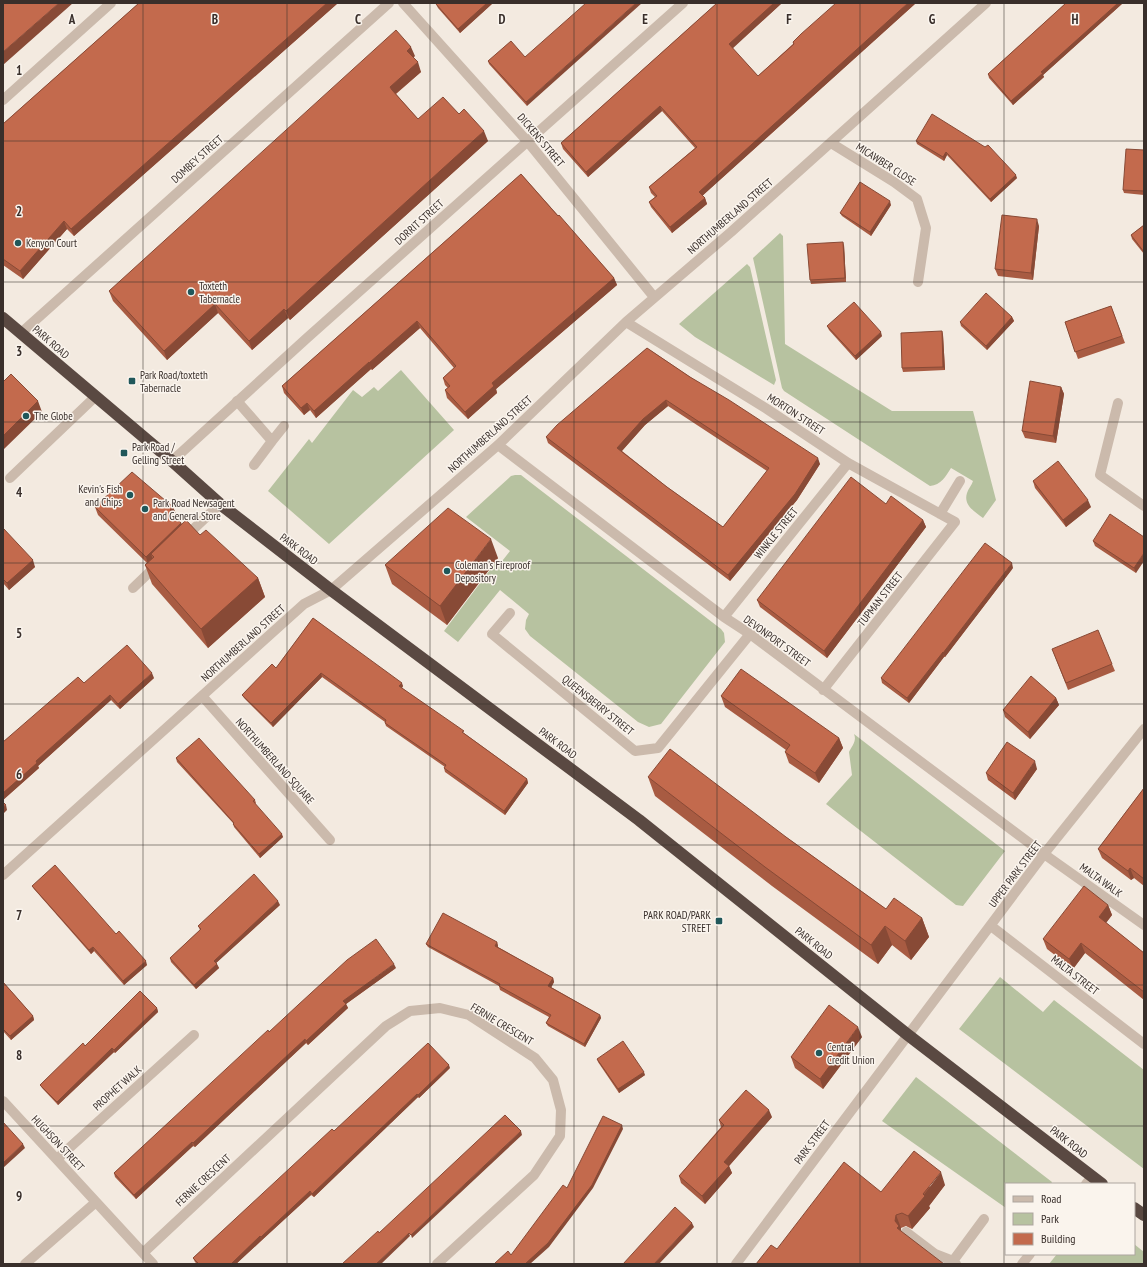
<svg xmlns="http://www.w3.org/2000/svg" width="1147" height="1267" viewBox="0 0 1147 1267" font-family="'PT Sans Narrow',sans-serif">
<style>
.green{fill:#b7c2a0}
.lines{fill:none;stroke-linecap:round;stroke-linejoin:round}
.lane{stroke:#cbbaac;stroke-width:10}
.street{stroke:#cbbaac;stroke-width:10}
.highway{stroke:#5a4942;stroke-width:12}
.wall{fill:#a85b42;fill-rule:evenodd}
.shaded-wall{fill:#884a36}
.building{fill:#c36a4d;stroke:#884a36;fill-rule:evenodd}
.grid{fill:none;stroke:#392f2b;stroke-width:1;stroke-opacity:0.55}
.poi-dot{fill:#20575a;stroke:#faf4ed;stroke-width:1.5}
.labels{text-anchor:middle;stroke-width:3;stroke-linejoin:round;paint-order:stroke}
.street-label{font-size:11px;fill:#392f2b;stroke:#faf4ed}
.poi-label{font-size:11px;fill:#392f2b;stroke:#faf4ed;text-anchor:start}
.grid-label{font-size:13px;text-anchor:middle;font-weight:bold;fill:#392f2b;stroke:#faf4ed;stroke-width:3;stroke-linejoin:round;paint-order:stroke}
</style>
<rect width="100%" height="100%" fill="#f3eae0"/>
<!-- green -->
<path class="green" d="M780,233L783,236L785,344L892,411H973L996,500L983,518C975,512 963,505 967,493C968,489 972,485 973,481L951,468C946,476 941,485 930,486L784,391L782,388L753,258Z
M747,264L750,267L776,380L774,385L695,337L679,324Z
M401,370L454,430L329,544L268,491L309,439L312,443L353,390L362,397L374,387L378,391Z
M515,475H521L526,479L721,629L724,633L725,642L661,724L649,727L638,722L530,636L525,629L526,620L529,614L500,590L458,642L444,631L496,562L499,565L510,551L466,517L511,476Z
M854,734L1005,851L963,906L956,905L826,804L852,775L849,752C852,746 857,741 854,734Z
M1000,977L1043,1012L1054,1000L1144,1070V1169L959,1029Z
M916,1077L1052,1182L1051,1184H1006V1208L882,1121Z
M1134,1244L1144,1252V1264H1049L1057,1254H1134Z"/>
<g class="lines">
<!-- lane -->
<path class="lane" d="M237,401L272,441L254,465
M272,441L284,426
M510,613L492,634L635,751L658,748L750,634
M203,697L330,840
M906,1232L935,1254L953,1261
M956,1264L953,1261L984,1219"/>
<!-- street -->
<path class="street" d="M403,3L528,142L654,297
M3,100L111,3
M831,143L894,182L917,199L926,228L918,282
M626,322L767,409L848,463L955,522L823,690
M21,333L389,3
M1118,403L1100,475L1144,506
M498,445L724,617L750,634L1044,854L1144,925
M172,461L307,338L683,3
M10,478L95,397
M940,514L960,481
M185,537L220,504
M133,588L158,564
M724,617L848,463
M3,875L304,604L331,590L498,445L626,322L731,232L986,3
M991,926L1144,1044
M3,1101L153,1264
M57,1159L194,1035
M1086,1184L1092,1177
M143,1253L386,1026L410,1011L440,1008L469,1015L535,1058L553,1080L561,1110L560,1136L534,1175L437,1264
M25,1264L96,1202
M736,1264L1044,854L1144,729
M1022,1264L1030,1254"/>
<!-- highway -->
<path class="highway" d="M3,318L172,461L220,504L331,590L639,820L908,1035L1102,1184
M1134,1208L1144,1215"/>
</g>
<!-- wall -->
<path class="wall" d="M139,3H338L74,236L67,229L23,279L3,265V124Z
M493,3L460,33L438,8L436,4Z
M717,3H782L732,48L758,76L793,44V42L916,3L702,196L705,198L707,204L672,233L651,207L649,202L655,197L651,193L649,187L695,148L662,111L588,177L563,149L561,143Z
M1066,3H1123L1043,75L1044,77L1013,105L989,78L988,74Z
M415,56L413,58L421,72L396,94L418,119L459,114L488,141L290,320L288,318L252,350L218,313L167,360L113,301L109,291Z
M525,57L527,106L489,64L488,61Z
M916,141L1017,178L991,202L947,155L944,161L917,144Z
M1144,150V195L1124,193L1123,190Z
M521,174L614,278L617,285L496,389L497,393L468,419L447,398L445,390L448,388L445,385L443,378L454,368L420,328L372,370L371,369L316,418L310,410L304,415L284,393L282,386Z
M891,205L871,236L842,216L840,213Z
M1144,225V254L1132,239L1131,235Z
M1039,226L1033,280L998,276L995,269Z
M844,245L846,282L811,284L810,280Z
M1111,306L1125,343L1078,359L1065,322Z
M1012,317L1014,321L987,350L961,326L960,322Z
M827,326L882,336L856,360L829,330Z
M942,331L943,335L945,370L903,372L902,368Z
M647,348L820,464L797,500L730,581L548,443L546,437ZM668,406L767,471L723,527L667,487L622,451L645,425Z
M1061,387L1064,394L1056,443L1025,438L1022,431Z
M1033,481L1091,507L1066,527L1035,488Z
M886,504L923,520L926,527L827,658L760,607L757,600Z
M95,507H173L176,514L174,516L182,524L200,535L258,578L265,597L208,648L152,584L145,565L147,563L98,515Z
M3,528L35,567L9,590L3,583Z
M1144,537L1136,573L1095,546L1093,541Z
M498,558L447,625L392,584L385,565Z
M1013,568L945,657H944L909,703L882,683L881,678Z
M313,618L403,686L402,688L527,779L528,783L505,815L445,772L444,768L445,767L386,726L385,723V722L322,677L273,727L244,698L242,695L276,668Z
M1052,649L1112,664L1115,671L1068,690Z
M154,678L120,709L111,700L38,766L39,768L3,800V742L84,683Z
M721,696L839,738L843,748L819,783L789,763L785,752L786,750L725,707Z
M1056,698L1059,705L1030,739L1005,717L1003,710Z
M176,758L255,800L256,803L255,804L283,837L260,858L234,827L233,823L177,762Z
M1037,769L1015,800L988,780L986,773Z
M648,777L786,837L886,909L922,918L929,937L911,960L892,945L878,964L772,886L655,796Z
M1144,788V886L1134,878L1131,880L1102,858L1098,849Z
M32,886L147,965L124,985L94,951L91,954L34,889Z
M280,905L216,963L219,968L196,989L171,962L170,958L200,930L198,926Z
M1108,905L1112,915L1106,923L1144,953V1000L1085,953L1073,969L1047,949L1043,939Z
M497,942L498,946V947L553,978L554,982L551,987L600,1015L601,1018L585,1047L548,1026L546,1023L549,1017L500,990L499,986L428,947L426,944Z
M396,968L346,1004L348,1008L308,1045L306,1043L195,1147L193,1146L136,1199L115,1177L114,1173L269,1032Z
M3,982L33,1016L34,1020L11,1040L3,1031Z
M157,1008L158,1012L115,1053L114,1052L58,1105L42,1088L40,1085L85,1046Z
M862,1037L823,1089L795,1068L791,1057Z
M597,1059L645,1075L619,1093L598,1062Z
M450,1068L419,1098L418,1097L314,1197L311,1195L262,1240L236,1264H197L195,1262L193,1258L334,1131Z
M772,1117L729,1166L732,1173L705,1204L681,1183L679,1176L721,1127L719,1120Z
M945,1185L929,1206L930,1208L912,1229L906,1226L901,1228V1232L777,1249L881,1192Z"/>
<!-- shaded-wall -->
<path class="shaded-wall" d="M59,3H73L3,65V52Z
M327,3H338L74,236L71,229Z
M487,3H493L460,33L458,29Z
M636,3H642L527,106L526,102Z
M774,3H782L731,50L729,44Z
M908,3H916L701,197L699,192Z
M1118,3H1123L1043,75L1044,77L1013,105L1011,101L1041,72Z
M411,47L415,56L411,60L407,51Z
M418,62L421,72L393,96L390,87Z
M660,106L662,111L588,177L586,172Z
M484,131L488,141L290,320L286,311Z
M946,152L947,155L944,161L943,157Z
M1016,175L1017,178L991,202L990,199Z
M705,198L707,204L672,233L670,227Z
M890,201L891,205L871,236L870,232Z
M1037,219L1039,226L1033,280L1031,273Z
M64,221L67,229L23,279L20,271Z
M843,242L844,245L846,282L845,278Z
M614,278L617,285L496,389L497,393L468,419L465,412L492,383Z
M215,304L218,313L167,360L164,351Z
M284,309L288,318L252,350L249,341Z
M1012,317L1014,321L987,350L986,346Z
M417,321L420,328L372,370L369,363Z
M942,331L943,335L945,370L943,367Z
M881,332L882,336L856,360L855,356Z
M369,362L371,369L316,418L314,411Z
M1061,387L1064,394L1056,443L1053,436Z
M666,400L668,406L645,425L619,454L617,448L643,419Z
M38,401L42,412L3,450V436Z
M307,403L310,410L304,415L301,408Z
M818,458L820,464L797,500L730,581L728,575Z
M1088,500L1091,507L1066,527L1063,520Z
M173,507L176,514L172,518L170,510Z
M923,520L926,527L827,658L824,651Z
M181,523L184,530L154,557L151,554L153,560L148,564L146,557Z
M491,539L498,558L447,625L440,606Z
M1144,553V561L1136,573L1134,568Z
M33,560L35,567L9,590L7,583Z
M1012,563L1013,568L945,657L943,653Z
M258,578L265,597L208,648L201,629Z
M943,652L944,657L909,703L907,698Z
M152,673L154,678L120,709L118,704Z
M321,673L322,677L273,727L271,723Z
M402,683L403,686L401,689L399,686Z
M110,695L111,700L38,766L39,768L3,800V793L36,761Z
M1056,698L1059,705L1030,739L1028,732Z
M839,738L843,748L819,783L815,773Z
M1035,761L1037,769L1015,800L1013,793Z
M527,779L528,783L505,815L504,811Z
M6,805L7,810L3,814V807Z
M282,834L283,837L260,858L259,854Z
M1130,868L1134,878L1131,880L1128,871Z
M278,901L280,905L215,964L214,961Z
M1108,905L1112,915L1102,928L1099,917Z
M922,918L929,937L911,960L905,941Z
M885,926L892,945L878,964L871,945Z
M497,942L498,946L496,949L495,946Z
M1081,943L1085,953L1073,969L1069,959Z
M93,947L94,951L91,954L89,950Z
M146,961L147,965L124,985L123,981Z
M217,964L219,968L196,989L194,985Z
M394,964L396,968L346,1004L348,1008L308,1045L306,1041L343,1001Z
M553,978L554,982L550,990L548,986Z
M157,1008L158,1012L115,1053L114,1050Z
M600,1015L601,1018L585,1047L584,1044Z
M33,1016L34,1020L11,1040L10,1036Z
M858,1027L862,1037L823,1089L820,1079Z
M305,1039L306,1043L195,1147L193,1143Z
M112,1048L114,1052L58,1105L57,1102Z
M449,1065L450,1068L419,1098L418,1095Z
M644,1072L645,1075L619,1093L618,1089Z
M417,1094L418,1097L314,1197L312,1194Z
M769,1110L772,1117L729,1166L732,1173L705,1204L702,1196L724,1162Z
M622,1125L623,1129L593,1188L549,1247L530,1264H525Z
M521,1131L522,1135L412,1238L411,1235Z
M192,1142L193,1146L136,1199L134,1195Z
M23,1144L25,1148L3,1168V1163Z
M941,1172L945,1185L929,1206L930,1208L912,1229L908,1216Z
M310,1191L311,1195L262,1240L261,1237Z
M896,1215L901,1228V1230L904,1239L897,1228L895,1221Z
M692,1223L694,1227L659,1264H654Z
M409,1233L410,1236L381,1264H376Z
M260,1236L262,1240L236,1264H231Z"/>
<!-- building -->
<path class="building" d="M3,3H59L3,52Z
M139,3H327L71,229L64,221L20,271L3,259V124Z
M438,3H487L458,29L436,4Z
M586,3H636L526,102L488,61L511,41L525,57Z
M717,3H774L729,44L758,76L794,44L793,42L801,34L836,3H908L699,192L705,198L670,227L649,202L657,196L649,187L697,147L660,106L586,172L561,143Z
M1066,3H1118L1041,72L1043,73L1011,101L988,74Z
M396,30L411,47L407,51L418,62L390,87L392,90L418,119L443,97L459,114L464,109L484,131L286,311L284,309L249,341L215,304L164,351L109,291Z
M932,114L985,147L988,145L1016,175L990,199L946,152L943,157L916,141Z
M1126,149L1144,150V191L1123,190Z
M521,174L558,216L559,215L614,278L492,383L494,386L465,412L445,390L450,386L443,378L456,366L417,321L369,363V362L314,411L307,403L301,408L282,386Z
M860,182L890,201L870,232L840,213Z
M1002,215L1037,219L1031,273L995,269Z
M1144,225V252L1131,235Z
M843,242L845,278L810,280L807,244Z
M986,293L1012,317L986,346L960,322Z
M854,302L881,332L855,356L827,326Z
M1111,306L1122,336L1075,352L1065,322Z
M942,331L943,367L902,368L901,333Z
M647,348L690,377L729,400L818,458L795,494L728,575L546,437L557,425ZM666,400L769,468L723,527L667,487L617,448L643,419Z
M11,374L38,401L3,436V382Z
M1030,381L1061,387L1053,436L1022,431Z
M1058,461L1088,500L1063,520L1033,481Z
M132,472L173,507L170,510L181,523L146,557L95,507Z
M851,477L886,504L891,496L923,520L824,651L757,600Z
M448,508L491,539L440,606L385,565Z
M1110,514L1144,537V553L1134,568L1093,541Z
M186,520L200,535L206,530L258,578L201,629L145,565L154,557L151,554Z
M3,528L33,560L7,583L3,579Z
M985,543L1012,563L943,653V652L907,698L881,678Z
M313,618L402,683L399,686L464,731L462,732L527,779L504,811L444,768L446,765L385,723L386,720L321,673L271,723L242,695L272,664L276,668Z
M1098,630L1112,664L1066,683L1052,649Z
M127,645L152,673L118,704L110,695L36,761L37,763L3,793V742L78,677L84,683Z
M741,669L839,738L815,773L785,752L790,745L721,696Z
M1031,676L1056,698L1028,732L1003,710Z
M199,738L255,800L253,801L282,834L259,854L233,824L234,823L176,758Z
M1007,742L1035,761L1013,793L986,773Z
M670,749L786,837L886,909L894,898L922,918L905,941L885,926L871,945L765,867L648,777Z
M1144,788V879L1130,868L1128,871L1098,849Z
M3,802L6,805L3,807Z
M55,865L116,934L119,931L146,961L123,981L93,947L89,950L32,886Z
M254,874L278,901L214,961L217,964L194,985L170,958L201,929L198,926Z
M1084,886L1108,905L1099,917L1144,953V992L1081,943L1069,959L1043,939Z
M443,913L497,942L495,946L553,978L548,986L600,1015L584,1044L546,1023L551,1015L499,986L500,984L426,944Z
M376,939L394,964L343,1001L346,1004L306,1041L305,1039L193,1143L192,1142L134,1195L114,1173L268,1030L269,1032L298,1005L347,960Z
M3,982L33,1016L10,1036L3,1029Z
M140,991L157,1008L114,1050L112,1048L57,1102L40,1085L83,1043L85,1046Z
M829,1005L858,1027L820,1079L791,1057Z
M623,1041L644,1072L618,1089L597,1059Z
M428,1043L449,1065L418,1095L417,1094L312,1194L310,1191L261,1237L260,1236L231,1264H199L193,1258L332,1129L334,1131Z
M746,1090L769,1110L724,1162L729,1166L702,1196L679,1176L724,1125L719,1120Z
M505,1115L521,1131L411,1235L409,1233L376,1264H342L378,1231L379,1233Z
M603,1116L622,1125L592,1185L548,1243L525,1264H494L508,1251L511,1255L563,1185L567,1188Z
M3,1122L23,1144L3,1163Z
M914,1151L941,1172L923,1194L925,1196L908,1216L902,1213L896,1215L895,1221L899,1226L897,1228L944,1264H756L771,1245L777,1249L844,1162L881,1192Z
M675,1207L692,1223L654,1264H623Z"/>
<!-- grid -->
<path class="grid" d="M143,3V1264M287,3V1264M430,3V1264M574,3V1264M717,3V1264M860,3V1264M1004,3V1264M3,141H1144M3,282H1144M3,422H1144M3,563H1144M3,704H1144M3,845H1144M3,985H1144M3,1126H1144"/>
<!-- markers -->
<g class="poi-dot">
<circle cx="18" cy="243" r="4"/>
<circle cx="191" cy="292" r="4"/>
<rect x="128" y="377" width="8" height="8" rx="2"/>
<circle cx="26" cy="416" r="4"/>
<rect x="120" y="449" width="8" height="8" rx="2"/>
<circle cx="130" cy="495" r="4"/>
<circle cx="145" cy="509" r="4"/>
<circle cx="447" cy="571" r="4"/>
<rect x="715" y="917" width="8" height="8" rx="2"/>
<circle cx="819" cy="1053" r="4"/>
</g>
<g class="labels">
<!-- street labels -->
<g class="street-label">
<text transform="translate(541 140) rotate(50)" y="4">DICKENS STREET</text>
<text transform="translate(197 159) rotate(-42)" y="4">DOMBEY STREET</text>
<text transform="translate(886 164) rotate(33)" y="4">MICAWBER CLOSE</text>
<text transform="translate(730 216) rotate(-41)" y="4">NORTHUMBERLAND STREET</text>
<text transform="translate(419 222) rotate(-42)" y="4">DORRIT STREET</text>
<text transform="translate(51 342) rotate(41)" y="4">PARK ROAD</text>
<text transform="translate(796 414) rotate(33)" y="4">MORTON STREET</text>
<text transform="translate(490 434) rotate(-42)" y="4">NORTHUMBERLAND STREET</text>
<text transform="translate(776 533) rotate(-51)" y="4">WINKLE STREET</text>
<text transform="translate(299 549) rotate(37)" y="4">PARK ROAD</text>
<text transform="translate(880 599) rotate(-52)" y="4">TUPMAN STREET</text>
<text transform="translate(777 641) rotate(36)" y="4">DEVONPORT STREET</text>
<text transform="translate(243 643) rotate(-42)" y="4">NORTHUMBERLAND STREET</text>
<text transform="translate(598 705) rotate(39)" y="4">QUEENSBERRY STREET</text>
<text transform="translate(558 743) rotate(37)" y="4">PARK ROAD</text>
<text transform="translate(275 761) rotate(48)" y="4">NORTHUMBERLAND SQUARE</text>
<text transform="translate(1015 874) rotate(-53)" y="4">UPPER PARK STREET</text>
<text transform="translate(1101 880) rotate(36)" y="4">MALTA WALK</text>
<text transform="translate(814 943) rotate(39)" y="4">PARK ROAD</text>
<text transform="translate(1075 975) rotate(38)" y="4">MALTA STREET</text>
<text transform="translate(502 1024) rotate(31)" y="4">FERNIE CRESCENT</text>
<text transform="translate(117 1088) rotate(-42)" y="4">PROPHET WALK</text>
<text transform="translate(812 1142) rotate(-53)" y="4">PARK STREET</text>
<text transform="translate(1069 1142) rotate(38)" y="4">PARK ROAD</text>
<text transform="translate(58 1143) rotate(47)" y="4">HUGHSON STREET</text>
<text transform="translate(203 1180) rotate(-43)" y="4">FERNIE CRESCENT</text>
</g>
<!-- poi labels -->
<g class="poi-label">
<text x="26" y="247">Kenyon Court</text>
<text x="199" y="290">Toxteth<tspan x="199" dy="13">Tabernacle</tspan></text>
<text x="140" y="379">Park Road/toxteth<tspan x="140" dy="13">Tabernacle</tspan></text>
<text x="34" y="420">The Globe</text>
<text x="132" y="451">Park Road /<tspan x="132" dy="13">Gelling Street</tspan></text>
<text x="122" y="493" text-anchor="end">Kevin's Fish<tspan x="122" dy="13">and Chips</tspan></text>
<text x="153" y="507">Park Road Newsagent<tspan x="153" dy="13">and General Store</tspan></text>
<text x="455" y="569">Coleman's Fireproof<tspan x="455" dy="13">Depository</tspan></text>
<text x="711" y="919" text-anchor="end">PARK ROAD/PARK<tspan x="711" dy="13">STREET</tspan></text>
<text x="827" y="1051">Central<tspan x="827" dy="13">Credit Union</tspan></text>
</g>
</g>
<g class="grid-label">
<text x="72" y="24">A</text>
<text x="215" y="24">B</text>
<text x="358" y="24">C</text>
<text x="502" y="24">D</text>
<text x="645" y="24">E</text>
<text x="789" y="24">F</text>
<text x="932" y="24">G</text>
<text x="1075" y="24">H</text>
<text x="19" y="75">1</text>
<text x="19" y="216">2</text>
<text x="19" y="356">3</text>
<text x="19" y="497">4</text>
<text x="19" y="638">5</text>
<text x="19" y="779">6</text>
<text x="19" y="920">7</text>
<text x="19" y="1060">8</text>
<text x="19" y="1201">9</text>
</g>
<!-- border -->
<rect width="1147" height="1267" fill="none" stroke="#392f2b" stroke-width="8"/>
<!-- legend -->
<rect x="1005" y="1183" width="130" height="72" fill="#faf4ed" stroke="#ada59f"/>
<rect x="1013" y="1196" width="20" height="6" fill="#cbbaac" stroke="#ada59f"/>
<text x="1041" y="1203" font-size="12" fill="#392f2b">Road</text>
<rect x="1013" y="1213" width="20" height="12" fill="#b7c2a0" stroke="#ada59f"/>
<text x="1041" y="1223" font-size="12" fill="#392f2b">Park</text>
<rect x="1013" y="1233" width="20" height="12" fill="#c36a4d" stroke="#ada59f"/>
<text x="1041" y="1243" font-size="12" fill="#392f2b">Building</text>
</svg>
